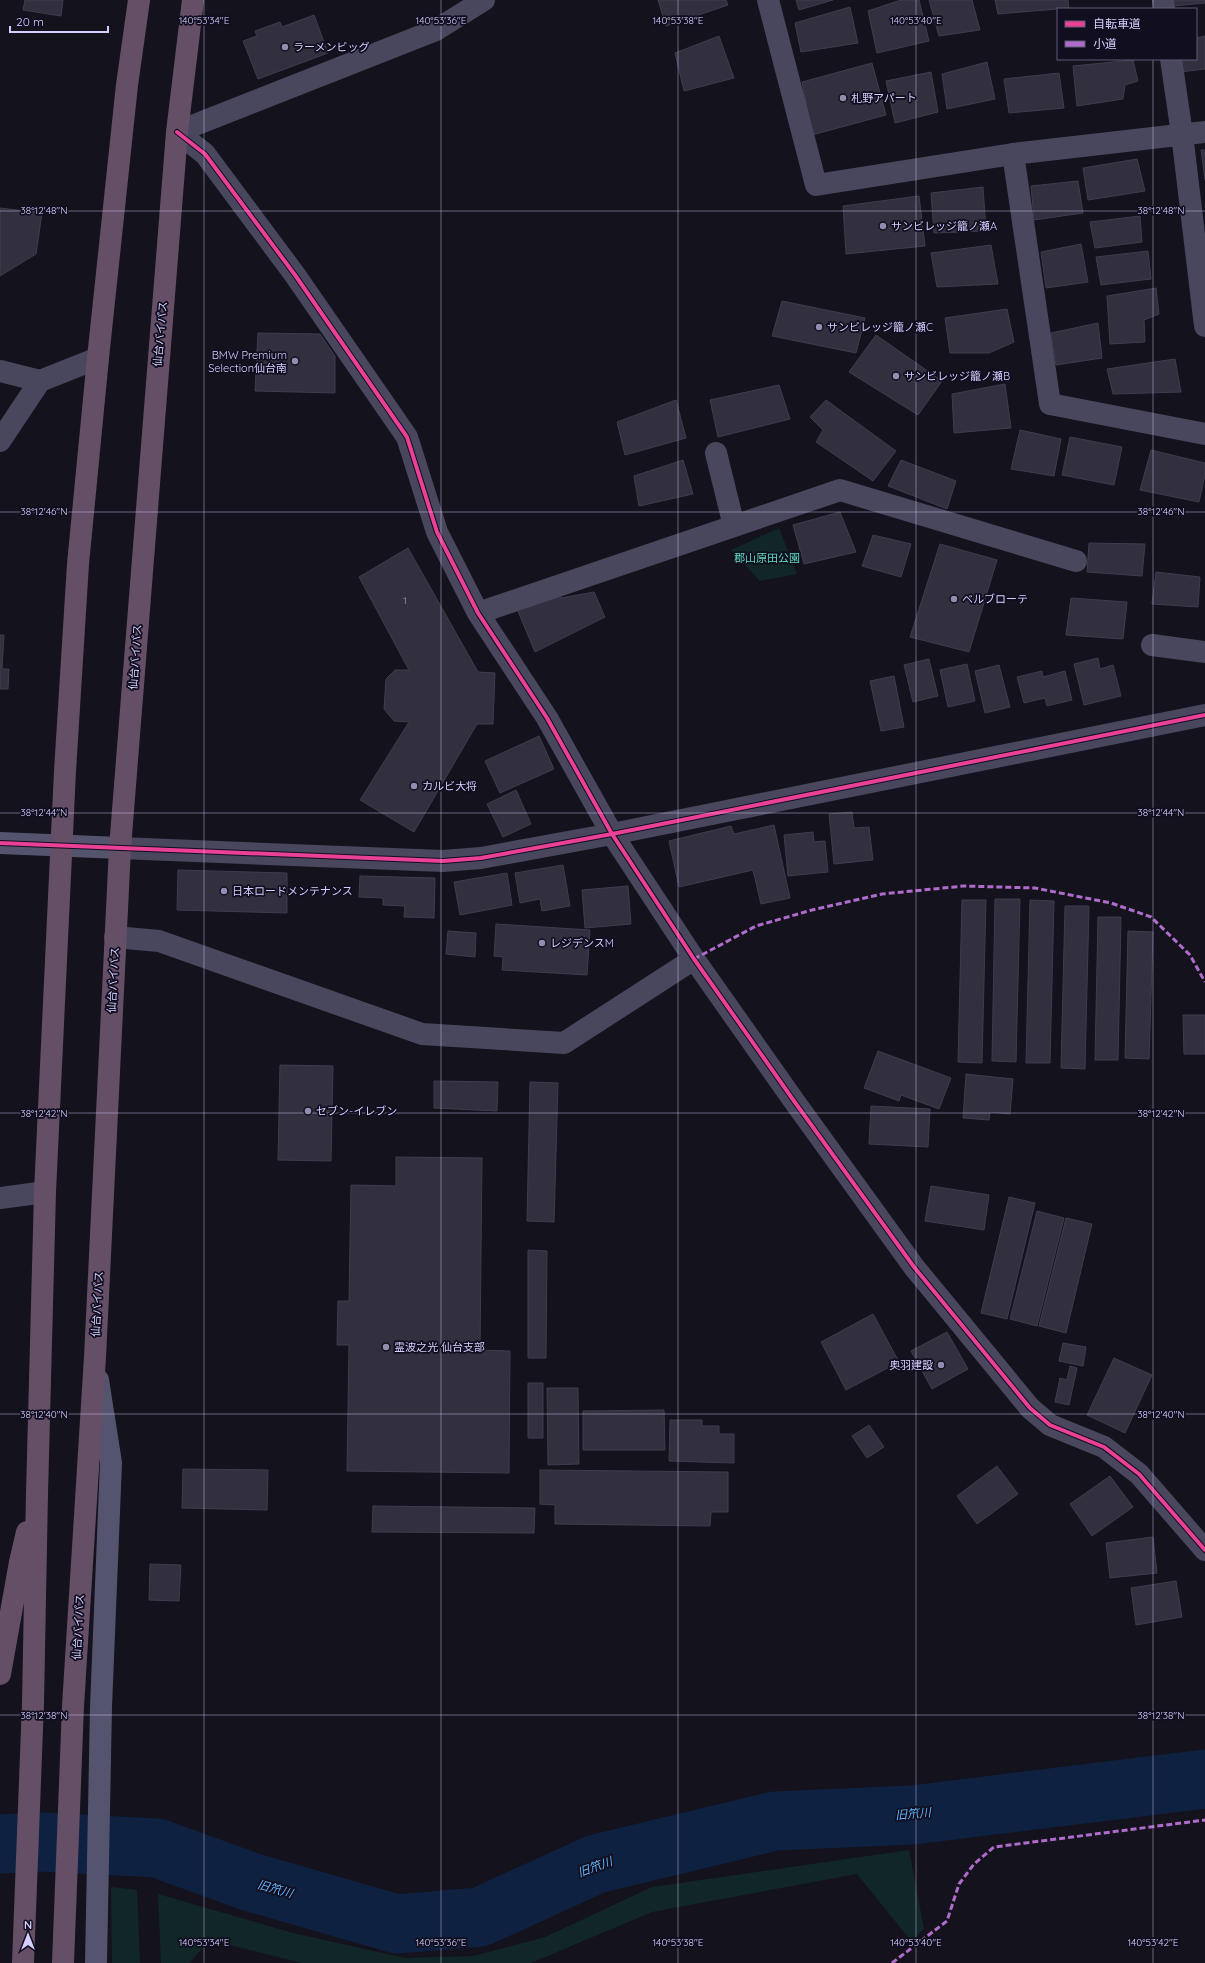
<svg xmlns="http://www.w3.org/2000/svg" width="1205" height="1963" viewBox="0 0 1205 1963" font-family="Quicksand,'Noto Sans JP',sans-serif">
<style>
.green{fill:#112727}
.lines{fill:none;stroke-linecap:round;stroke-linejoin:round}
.river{stroke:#0f2140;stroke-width:59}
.building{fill:#32303e;stroke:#403c4f}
.street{stroke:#48475d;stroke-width:22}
.secondary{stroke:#55546f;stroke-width:22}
.highway{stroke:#654f67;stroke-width:22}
.quiet{stroke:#b06ccc;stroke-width:3;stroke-dasharray:6 3;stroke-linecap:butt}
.cycleway-casing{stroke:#110e20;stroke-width:6}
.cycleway{stroke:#ea4096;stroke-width:4}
.ticks{fill:none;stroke:#d4cffd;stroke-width:1;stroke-opacity:0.45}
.poi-dot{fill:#918dae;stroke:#110e20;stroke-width:1.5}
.labels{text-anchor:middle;stroke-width:3.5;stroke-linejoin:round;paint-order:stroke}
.number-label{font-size:9px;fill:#aca7cd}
.poi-label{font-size:11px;fill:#d4cffd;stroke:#110e20;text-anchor:start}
.street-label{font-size:11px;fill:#d4cffd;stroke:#110e20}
.park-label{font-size:11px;fill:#5edabb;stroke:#110e20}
.water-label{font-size:12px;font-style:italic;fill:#61b3f9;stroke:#110e20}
.ticks-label{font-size:10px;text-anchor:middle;fill:#d4cffd;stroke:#110e20;stroke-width:3.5;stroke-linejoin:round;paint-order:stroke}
</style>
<rect width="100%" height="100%" fill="#14121c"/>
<!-- green -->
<path class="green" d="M779,528L797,574L760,581L731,550Z
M909,1850L924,1929L911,1941L857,1874L652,1912L531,1963H302L210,1940L189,1963H161L158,1894L297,1934L405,1958L474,1956L545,1937L652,1887Z
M111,1887L137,1890L140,1963H112Z"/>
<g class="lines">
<!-- river -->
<path class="river" d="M0,1844L41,1842L157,1848L251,1882L397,1924L480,1917L596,1864L775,1821L913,1815L1205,1779"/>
</g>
<!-- building -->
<path class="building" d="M25,0H63L61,16L23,10Z
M658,0H726L728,5L666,26Z
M796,0H833L799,10Z
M901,0H919L929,41L877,53L868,11Z
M929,0H972L980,30L939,36Z
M995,0H1068L1069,8L998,14Z
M1172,0H1205V3L1173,6Z
M850,7L858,43L801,52L795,23Z
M314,15L328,53L258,79L243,41L257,36L255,31L280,22L282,27Z
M719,36L734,78L684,91L675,53Z
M1205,36V69L1180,72L1177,59H1196V38Z
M1133,60L1138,81L1125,85L1123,99L1077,106L1073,66Z
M987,62L995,99L947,109L942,74Z
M872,63L886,115L812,135L802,82Z
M931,72L938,112L895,123L886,81Z
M1059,73L1064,108L1009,113L1004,79Z
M1201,150H1205V180Z
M1137,159L1145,191L1088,200L1083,168Z
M1078,181L1083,213L1034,220L1031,186Z
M983,187L986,231L934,233L931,193Z
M919,196L925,246L846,254L843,206Z
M0,208L42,213L36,254L0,276Z
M1140,216L1142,242L1095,248L1090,222Z
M1081,244L1088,282L1046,288L1041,252Z
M991,245L998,284L937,287L931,253Z
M1148,251L1151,279L1101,285L1096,257Z
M1156,288L1159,314L1144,320L1145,342L1110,344L1107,296Z
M782,301L865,318L856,353L772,336Z
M1007,309L1014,342L989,353H950L945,318Z
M1098,323L1102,358L1056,365L1051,333Z
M258,333L320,334L335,356V393L255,391Z
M876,335L942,381L918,415L849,372Z
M1175,359L1181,392L1113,394L1107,369Z
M1005,384L1011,428L954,433L952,394Z
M779,385L790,419L718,437L710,400Z
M676,400L686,438L625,455L617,422Z
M826,400L896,451L873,481L816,442L823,430L810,417Z
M1020,430L1061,439L1054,476L1011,469Z
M1070,437L1122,447L1114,485L1062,475Z
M1151,450L1205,463V475L1199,502L1140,490Z
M683,460L693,494L639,506L634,476Z
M901,460L956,481L947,509L888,486Z
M840,512L856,552L804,564L793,525Z
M873,535L911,544L901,577L862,566Z
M1089,543L1145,544L1142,576L1087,572Z
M940,544L997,560L969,652L910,637Z
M408,548L478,672L495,673L493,724H477L414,832L360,800L409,722L394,721L384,709L386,679L395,670H409L359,577Z
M1156,572L1200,577L1198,607L1152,604Z
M594,592L605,617L535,652L517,609L558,593L561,598Z
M1071,598L1127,602L1123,639L1066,635Z
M0,635H4L2,669H9L8,689H0Z
M1098,658L1100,669L1113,665L1121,696L1084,705L1074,664Z
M929,659L938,696L913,702L904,665Z
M967,664L975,701L948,707L940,670Z
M999,665L1010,707L985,713L975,671Z
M1042,671L1043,677L1065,671L1072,700L1047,706L1045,698L1024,703L1017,677Z
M894,676L904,727L881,731L870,681Z
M539,736L554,769L500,793L485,761Z
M516,790L531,824L503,837L487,804Z
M852,812L854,828L869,827L873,860L834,864L829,814Z
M774,825L790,898L761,904L753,870L679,887L669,841L731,826L734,834Z
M813,832L814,842L825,841L828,872L788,876L784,835Z
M563,865L570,906L542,911L540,899L520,903L515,873Z
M178,870L287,873V913L177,910Z
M507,873L512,905L460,915L454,882Z
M360,876L435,878L434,918L404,917L405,906L383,905V898L359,897Z
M628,886L631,924L585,928L582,890Z
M995,899H1020L1016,1062L992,1061Z
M962,900H986L982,1063L958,1062Z
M1030,900L1054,901L1050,1063H1026Z
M1065,906H1089L1085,1069L1061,1068Z
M1098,917H1121L1118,1060H1095Z
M496,924L590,930L587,975L502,970L503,957L494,956Z
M448,931L476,933L475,957L446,954Z
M1128,931L1153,932L1149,1059L1125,1058Z
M1183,1015H1205V1054H1184Z
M878,1051L951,1078L939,1109L901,1095L899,1101L864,1088Z
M280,1065L333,1066L331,1161L278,1160Z
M966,1074L1013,1079L1010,1114L990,1112L989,1120L963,1118Z
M434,1081L498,1082L497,1111L434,1108Z
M530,1082L558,1083L554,1222L527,1221Z
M871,1106L930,1109L928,1147L869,1144Z
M396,1157L482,1158L480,1350L510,1351L509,1473L347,1471L349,1345H337L338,1301H349L351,1185L396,1186Z
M931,1186L989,1195L984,1230L925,1221Z
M1009,1197L1035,1203L1007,1319L981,1313Z
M1037,1211L1064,1218L1037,1326L1010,1319Z
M1066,1218L1092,1224L1066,1333L1039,1326Z
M528,1250L547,1251L546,1358H528Z
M873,1314L899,1362L846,1390L821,1342Z
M947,1332L968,1369L932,1389L911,1351Z
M1063,1343L1086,1347L1083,1366L1059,1361Z
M1114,1358L1152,1375L1125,1433L1087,1415Z
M1070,1366L1077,1368L1069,1405L1055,1402L1060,1378L1067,1380Z
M528,1383H543V1438H528Z
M547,1388H578L579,1464L548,1465Z
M664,1410L665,1450H583V1411Z
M670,1420H702V1426H719V1434H734V1463L669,1461Z
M869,1425L884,1447L867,1458L852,1436Z
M997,1466L1018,1494L977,1524L957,1496Z
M183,1469L268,1470L267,1510L182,1508Z
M540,1470L728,1472V1512H711L710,1526L555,1524V1505L540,1504Z
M1110,1476L1133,1507L1092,1536L1070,1504Z
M373,1506L535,1508L534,1533L372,1532Z
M1153,1537L1157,1573L1110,1578L1106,1543Z
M150,1564L181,1565L179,1601L149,1600Z
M1176,1581L1182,1617L1136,1625L1131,1588Z"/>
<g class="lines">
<!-- street -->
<path class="street" d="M768,0L816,185L1013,154L1205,132
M1163,0L1164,9
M1171,59L1182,134L1205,326
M177,132L205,154L295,275L407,437L437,532L478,613L547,718L612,834L694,959L794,1101L914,1267L1030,1408L1050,1425L1104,1447L1139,1474L1205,1550
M177,132L436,30L484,0
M1013,154L1050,404L1205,434
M0,371L40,381L98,358
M0,441L40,381
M716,453L734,526
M478,613L840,490L1076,561
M1152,645L1205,652
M120,848L443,861L481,858L612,834L1205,715
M115,937L159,941L422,1034L564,1043L694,959
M0,1198L45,1192"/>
<!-- secondary -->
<path class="secondary" d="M0,843L120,848
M96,1963L101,1707L111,1463L98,1380"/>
<!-- highway -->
<path class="highway" d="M0,1674L20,1562L27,1532
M23,1963L33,1703L37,1493L45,1192L65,771L78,564L98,358L127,85L139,0
M63,1963L73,1706L95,1357L120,848L177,132L193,0"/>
<!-- quiet -->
<path class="quiet" d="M694,959L756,926L812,910L882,894L964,886L1035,888L1111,903L1151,917L1190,955L1205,982
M892,1963L947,1921L959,1884L974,1864L994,1847L1205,1820"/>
<!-- cycleway casing -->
<g class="cycleway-casing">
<path id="cycleway" d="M177,132L205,154L295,275L407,437L437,532L478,613L547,718L612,834L694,959L794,1101L914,1267L1030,1408L1050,1425L1104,1447L1139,1474L1205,1550
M0,843L443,861L481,858L612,834L1205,715"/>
</g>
<!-- cycleway -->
<use href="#cycleway" class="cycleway"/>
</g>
<!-- ticks -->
<path class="ticks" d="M204,0V1963M441,0V1963M678,0V1963M916,0V1963M1153,0V9M1153,59V1963M0,211H1205M0,512H1205M0,813H1205M0,1113H1205M0,1414H1205M0,1715H1205"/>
<!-- markers -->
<g class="poi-dot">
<circle cx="285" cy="47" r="4"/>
<circle cx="843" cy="98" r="4"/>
<circle cx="883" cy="226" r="4"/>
<circle cx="819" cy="327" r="4"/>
<circle cx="295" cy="361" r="4"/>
<circle cx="896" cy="376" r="4"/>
<circle cx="954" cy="599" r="4"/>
<circle cx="414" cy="786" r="4"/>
<circle cx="224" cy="891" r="4"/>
<circle cx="542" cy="943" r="4"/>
<circle cx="308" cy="1111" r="4"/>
<circle cx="386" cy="1347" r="4"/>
<circle cx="941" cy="1365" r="4"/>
</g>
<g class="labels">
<!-- number labels -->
<g class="number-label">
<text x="405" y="604">1</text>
</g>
<!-- poi labels -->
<g class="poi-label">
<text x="293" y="51">ラーメンビッグ</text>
<text x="851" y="102">札野アパート</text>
<text x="891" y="230">サンビレッジ籠ノ瀬A</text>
<text x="827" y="331">サンビレッジ籠ノ瀬C</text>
<text x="287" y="359" text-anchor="end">BMW Premium<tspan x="287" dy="13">Selection仙台南</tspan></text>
<text x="904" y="380">サンビレッジ籠ノ瀬B</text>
<text x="962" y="603">ベルブローテ</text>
<text x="422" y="790">カルビ大将</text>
<text x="232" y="895">日本ロードメンテナンス</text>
<text x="550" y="947">レジデンスM</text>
<text x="316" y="1115">セブン-イレブン</text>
<text x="394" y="1351">霊波之光 仙台支部</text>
<text x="933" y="1369" text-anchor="end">奥羽建設</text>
</g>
<!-- street labels -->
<g class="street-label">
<text transform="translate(160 334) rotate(-85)" y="4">仙台バイパス</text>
<text transform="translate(135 657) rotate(-86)" y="4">仙台バイパス</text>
<text transform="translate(113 980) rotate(-87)" y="4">仙台バイパス</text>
<text transform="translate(97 1304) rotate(-87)" y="4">仙台バイパス</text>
<text transform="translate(78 1627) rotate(-87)" y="4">仙台バイパス</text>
</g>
<!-- park labels -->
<g class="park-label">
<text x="767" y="562">郡山原田公園</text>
</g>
<!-- water labels -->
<g class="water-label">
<text transform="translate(913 1814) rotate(-5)" y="4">旧笊川</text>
<text transform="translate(595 1867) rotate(-20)" y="4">旧笊川</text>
<text transform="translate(275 1889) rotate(16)" y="4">旧笊川</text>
</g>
</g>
<g class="ticks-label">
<text x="204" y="24">140°53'34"E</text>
<text x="441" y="24">140°53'36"E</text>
<text x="678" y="24">140°53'38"E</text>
<text x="916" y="24">140°53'40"E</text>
<text x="44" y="214">38°12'48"N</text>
<text x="1161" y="214">38°12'48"N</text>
<text x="44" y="515">38°12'46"N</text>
<text x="1161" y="515">38°12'46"N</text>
<text x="44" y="816">38°12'44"N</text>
<text x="1161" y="816">38°12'44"N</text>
<text x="44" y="1117">38°12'42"N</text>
<text x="1161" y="1117">38°12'42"N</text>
<text x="44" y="1418">38°12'40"N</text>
<text x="1161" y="1418">38°12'40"N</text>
<text x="44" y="1719">38°12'38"N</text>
<text x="1161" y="1719">38°12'38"N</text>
<text x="204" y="1946">140°53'34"E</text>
<text x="441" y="1946">140°53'36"E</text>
<text x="678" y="1946">140°53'38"E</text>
<text x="916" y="1946">140°53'40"E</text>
<text x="1153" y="1946">140°53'42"E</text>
</g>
<!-- legend -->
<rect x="1057" y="8" width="140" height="52" fill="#110e20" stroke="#5f5b78"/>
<rect x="1065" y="21" width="20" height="6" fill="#ea4096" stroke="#5f5b78"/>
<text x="1093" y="28" font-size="12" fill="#d4cffd">自転車道</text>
<rect x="1065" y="41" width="20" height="6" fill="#b06ccc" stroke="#5f5b78"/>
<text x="1093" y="48" font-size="12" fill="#d4cffd">小道</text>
<!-- north arrow -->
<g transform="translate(28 1935)" stroke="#110e20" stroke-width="3" paint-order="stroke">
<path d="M0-3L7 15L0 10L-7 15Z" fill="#d4cffd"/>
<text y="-6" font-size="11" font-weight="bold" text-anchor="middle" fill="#d4cffd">N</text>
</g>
<!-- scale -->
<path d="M10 26v6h98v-6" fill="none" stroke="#d4cffd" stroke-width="2"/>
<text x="16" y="26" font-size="12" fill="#d4cffd" stroke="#110e20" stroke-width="3" paint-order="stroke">20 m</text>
</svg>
